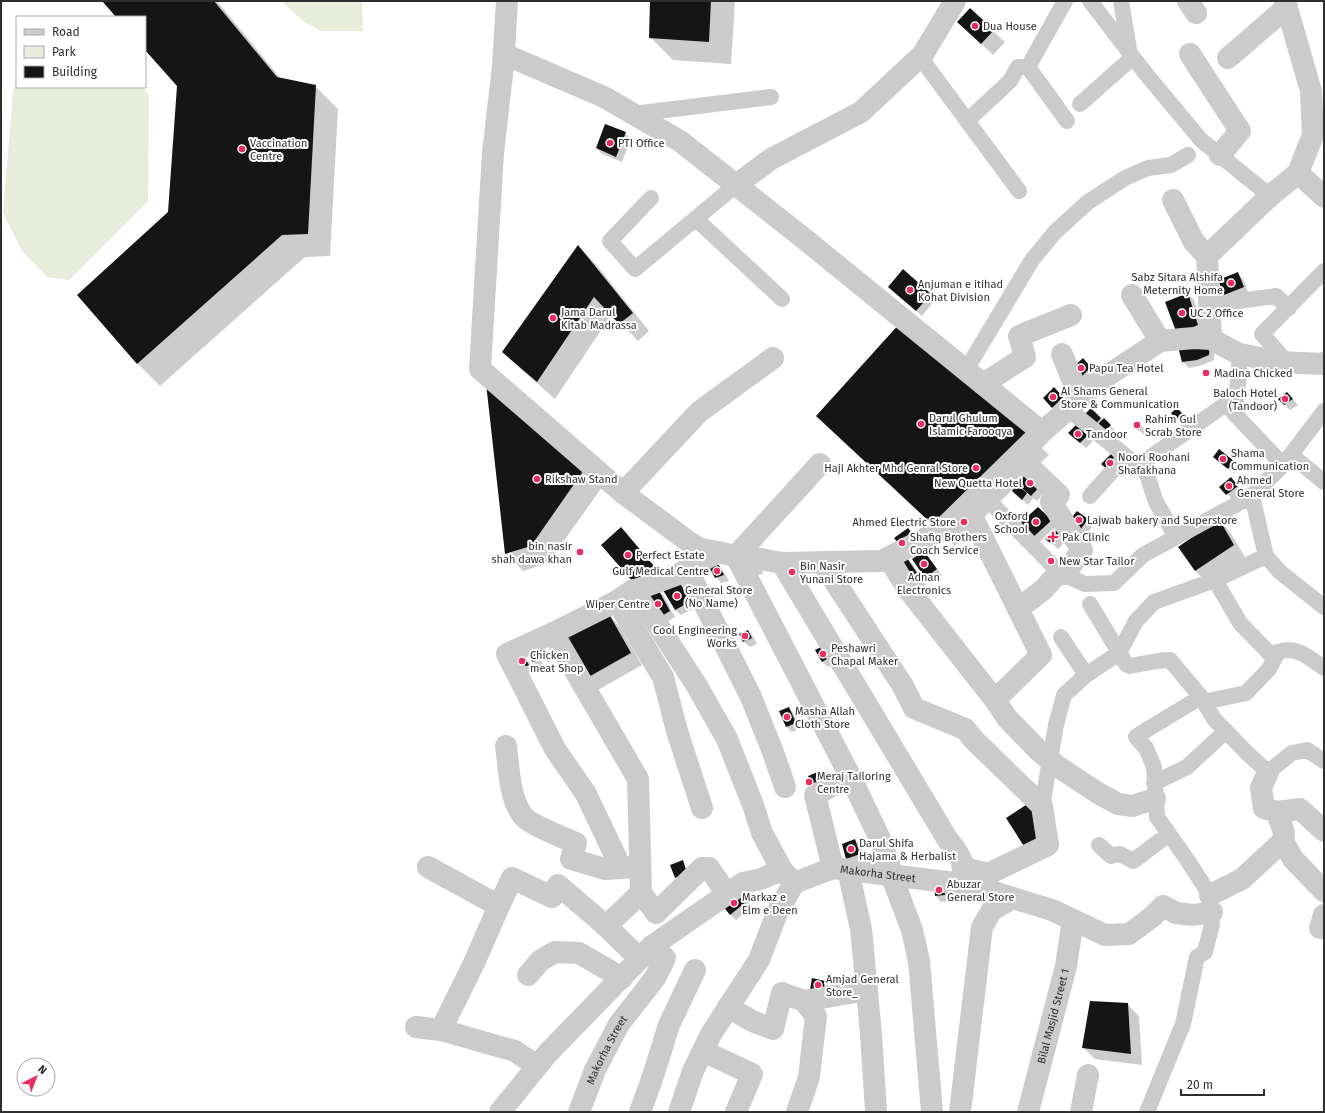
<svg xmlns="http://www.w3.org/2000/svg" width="1325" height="1113" viewBox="0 0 1325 1113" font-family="'Fira Sans',sans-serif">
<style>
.green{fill:#e7ecdb}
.shadow{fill:#0003;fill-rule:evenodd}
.building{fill:#151515}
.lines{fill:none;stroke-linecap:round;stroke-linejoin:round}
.lane{stroke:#cbcbcb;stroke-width:16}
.street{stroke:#cbcbcb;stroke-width:22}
.poi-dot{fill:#e82d60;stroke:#fff;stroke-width:1.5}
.labels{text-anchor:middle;stroke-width:4;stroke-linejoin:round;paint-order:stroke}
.poi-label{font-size:11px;fill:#2e2e2e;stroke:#fff;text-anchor:start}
.street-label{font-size:11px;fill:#2e2e2e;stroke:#fff}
</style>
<rect width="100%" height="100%" fill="#fff"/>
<!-- green -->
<path class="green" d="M281,1H362L363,31H321L303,21Z
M17,83V87H142L149,95L148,201L69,280L47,277L22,251L3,213L13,91Z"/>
<!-- shadow -->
<path class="shadow" d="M104,1H217L281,79L315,86L338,109L330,256L305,257L160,386L137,363L169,212L178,86L145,48V17H118Z
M651,1H735L731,64L673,60L650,37Z
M958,22L993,31L1005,42L993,55Z
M625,133L631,139L622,162L602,154L597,148Z
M578,246L595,263L649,331L638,341L612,314L555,399L521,369L503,352Z
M1237,273L1243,279L1248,292L1230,300L1225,294Z
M895,292L930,295L935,300L922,316Z
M1188,294L1194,300L1204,330L1183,339Z
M1178,344L1215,348L1214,360L1203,365L1189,368L1183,362Z
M1083,360L1096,374L1086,383L1073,369Z
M487,385L603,486L548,563L523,571L506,553Z
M1287,393L1298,405L1290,410L1279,399Z
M1060,394L1068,403L1058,412L1044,398Z
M1091,409L1116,431L1109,438L1085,415Z
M1177,409L1188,420L1183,424L1172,413Z
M817,416L1026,432L1049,455L1030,473L1047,489L1037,501L1033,498L1028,505L1012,490L955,546ZM1019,484L1029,494L1028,495L1016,486Z
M1137,422L1147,432L1144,435L1134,425Z
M1087,436L1093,441L1086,448L1075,438Z
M1214,457L1233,462L1239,467L1234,473Z
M1236,484L1243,492L1233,500L1227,494Z
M1038,508L1057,526L1038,543L1020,524Z
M1077,512L1093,525L1087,535L1076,526Z
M1219,520L1230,532L1245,557L1207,582L1195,571Z
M621,529L665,578L646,594Z
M1055,531L1065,542L1058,549L1047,539Z
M924,552L942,575L931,582L926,577Z
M907,559L913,565L926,585L917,590Z
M718,566L724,572L729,581L721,583L716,577Z
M752,569H762L763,574L758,575Z
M679,582L685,588L695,608L681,615L675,610Z
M658,590L664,596L675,617L664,624Z
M609,615L620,627L642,665L598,690L586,679Z
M747,631L753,636L757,644L750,647L744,642Z
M542,645L547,651L552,660L548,663L542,657L537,648Z
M534,650L539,656L544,665L538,667L533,661Z
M817,651L835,663L828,667L822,661Z
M523,656L529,662L533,670L527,673L522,667Z
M789,708L794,714L801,728L792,732L787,727Z
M855,840L861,846L866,859L853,864L847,858Z
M949,890L950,901L941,902L936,896Z
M744,898L752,907L736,920L730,914Z
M813,979L825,982L830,988L828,997Z
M1127,1004L1139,1016L1142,1065L1095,1059L1083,1047Z"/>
<!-- building -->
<path class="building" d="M102,1H214L277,77L316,85L308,234L282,235L137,364L77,295L168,212L177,86L145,50V17H116Z
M650,1H711L709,42L649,38Z
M970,8L994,30L981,44L957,22Z
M605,124L626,132L616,157L596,148Z
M578,245L633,313L619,324L594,297L537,382L502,352Z
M903,269L931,294L916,311L888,287Z
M1238,272L1244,287L1224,295L1218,280Z
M1188,293L1198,325L1177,334L1165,302Z
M901,322L1027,431L932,524L816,416Z
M1210,341L1209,355L1197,360L1182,362L1177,343Z
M1083,358L1091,367L1080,378L1071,369Z
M486,383L586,467L531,546L505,554Z
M1054,387L1063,397L1052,408L1043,398Z
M1287,392L1293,399L1284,405L1278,399Z
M1091,408L1101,418L1095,425L1084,415Z
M1177,408L1183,414L1176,419L1171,413Z
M1104,418L1111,425L1103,433L1096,426Z
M1137,421L1142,426L1138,430L1133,425Z
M1076,425L1088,435L1080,443L1068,433Z
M1219,449L1234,461L1228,469L1213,457Z
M1111,454L1118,462L1109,471L1101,464Z
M1029,471L1043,483L1031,496L1017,484Z
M1231,477L1238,486L1226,495L1219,487Z
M1017,485L1027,493L1022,500L1012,491Z
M1038,507L1052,520L1032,538L1019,524Z
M1077,511L1088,519L1080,530L1069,521Z
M1219,519L1234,545L1195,571L1178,547Z
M621,527L654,566L634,583L601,545Z
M908,528L915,537L901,547L894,538Z
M1055,530L1061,535L1052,544L1045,539Z
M924,551L937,569L925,578L912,559Z
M907,558L921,579L910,585L897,564Z
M719,565L724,575L715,578L709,567Z
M679,581L690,602L675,610L663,590Z
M658,589L670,611L657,619L645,596Z
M609,614L631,653L585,679L563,638Z
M748,630L752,638L743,642L739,634Z
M542,644L547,654L541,658L536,648Z
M823,646L830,657L822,662L815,650Z
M534,649L539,659L532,662L527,652Z
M523,655L529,665L521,668L516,658Z
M789,707L796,723L786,727L779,711Z
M820,771L826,784L813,790L808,776Z
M1029,803L1044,841L1027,851L1006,818Z
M855,839L860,854L846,859L842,844Z
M683,860L687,873L675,878L670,865Z
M944,883L945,895L935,896L934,884Z
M739,891L747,901L730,915L722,905Z
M812,978L825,981L823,992L810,990Z
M1090,1001L1128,1003L1131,1054L1082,1048Z"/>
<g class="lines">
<!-- lane -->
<path class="lane" d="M1065,1L1028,67L1067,121
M1090,1L1146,74L1201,140L1270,196
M1121,1L1129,49
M920,57L1019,191
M1080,104L1133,57
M633,114L771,97
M967,121L1010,81L1018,67H1028
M651,198L610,241L635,269L736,185
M696,219L782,299
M1210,305L1276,296L1289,308
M1287,362L1262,334L1324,271
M966,370L1032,260L1055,232L1088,202L1125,178L1148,168L1171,165L1188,155
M1237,396L1233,412L1283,465L1324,411
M1068,409L1138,466L1237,396L1240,354
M1291,455L1324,482
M1143,463L1156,502L1176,537
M984,491L988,500L1053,566L1069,577L1085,584L1114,583L1143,555L1252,496L1283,465
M1090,496L1126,456
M1252,496L1266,556L1280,572L1324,607
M1215,580L1240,623L1270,654C1276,653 1281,651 1286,650C1301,649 1313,661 1324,668
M1090,604L1126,664L1130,666L1157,661L1170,660L1201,697L1214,719L1247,753L1268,772L1292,753L1307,750L1324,761
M1061,637L1086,675
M1204,702L1246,693L1269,669L1278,652
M1154,783L1187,767L1226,731
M1042,806L1056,725L1064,695L1086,675L1119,653L1136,621L1154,602L1215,580L1266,556
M1099,845L1111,856L1120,854L1133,861L1169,834
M1147,1112L1183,1024L1197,957L1205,952L1212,924L1210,895L1186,858L1157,817L1154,767L1146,748L1136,737L1148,729L1201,697"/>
<!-- street -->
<g class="street">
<path d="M507,1L503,66L493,153L480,369L623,493L689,542L698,548L736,556L743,558H755L782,563L882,561L945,528L968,508L1042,432L1080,399L1096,383L1160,341L1194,338L1211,339L1235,352L1240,354L1279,362L1323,364L1324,363"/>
<path d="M1188,1L1196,13"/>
<path d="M504,54L604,97L680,141L802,237L1042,432"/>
<path d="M1190,54L1240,131L1220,155"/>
<path d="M1228,58L1287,7"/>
<path d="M1298,173L1324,197"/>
<path d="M736,185L771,159L861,112L923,54L955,1"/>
<path d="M1173,200L1194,242L1207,256"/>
<path d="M1132,295L1160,341"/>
<path d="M1211,339L1207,256L1270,196L1298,173L1313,135L1311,91L1285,1"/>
<path d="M1062,354L1080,399"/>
<path d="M983,384L1025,357L1019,336L1071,315"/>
<path d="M1018,456L1059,495L1051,502L1082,550L1065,574"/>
<path d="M820,464L736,556L850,776L880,839L888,861L892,877L912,930L919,961L932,1112"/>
<path d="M623,493L699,412L773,358"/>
<path d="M968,508L1041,655L995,700"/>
<path d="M889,557L894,567L907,588L995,700L1007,718L1038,750L1057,766L1098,793L1118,804L1132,806L1155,799"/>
<path d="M822,562L903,686L914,708L965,729L974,740L1042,806L1048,845L988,874L964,868"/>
<path d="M782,563L946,837C960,857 965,857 962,883"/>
<path d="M687,569L751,697L773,752L785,787"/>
<path d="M633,590L655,621L697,686L727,739L753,805L762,833L782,870"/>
<path d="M617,601L663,677L677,731L702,808"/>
<path d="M1018,609L1044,589L1060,571"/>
<path d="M553,633L638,779L641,893L656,913L702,868H709L727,894"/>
<path d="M506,746C509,767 509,800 524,817C530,824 566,839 576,843L571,859L605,869L634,867"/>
<path d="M1277,812L1300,809L1324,831"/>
<path d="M1283,841L1293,859L1324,891"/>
<path d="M428,867L499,906L474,963L441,1030"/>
<path d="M621,868L586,794L555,749L507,654L553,633L617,601L630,592L679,574L718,552"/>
<path d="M833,868L815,795L850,776"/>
<path d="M848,870L861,929L871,1034L876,1112"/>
<path d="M1210,895L1242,879L1283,841L1284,833L1277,812L1264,808L1261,788L1268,772"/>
<path d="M499,906L512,878L552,897L558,885L606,926L640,959"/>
<path d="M1324,915L1320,928H1324"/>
<path d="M606,926L641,893"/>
<path d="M528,975L540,961L555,952L579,953L622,978"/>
<path d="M728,1007L752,1021L773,1029L782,993L804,1001L867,990"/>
<path d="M416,1027L441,1030L515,1051L537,1066"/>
<path d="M703,1051L752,1074L736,1112"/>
<path d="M500,1112L547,1054L652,946"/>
<path id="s1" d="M579,1112L595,1070L619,1024L655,978L665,958L652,946L743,883L761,879L782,870L794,883L833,868L971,885L1052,910L1105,935L1129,934L1152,917L1163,906L1176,913L1193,915L1212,912"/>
<path d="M640,1112L653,1076L669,1025L695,970"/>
<path d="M679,1112L693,1071L711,1034L759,960L777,913L794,883"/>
<path d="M797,1112L809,1077L816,1016L804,1001"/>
<path d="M960,1112L982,927L992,910L1013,898"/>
<path id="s2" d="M1028,1112L1066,966L1073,920"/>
<path d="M1081,1112L1088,1075"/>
</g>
</g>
<!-- markers -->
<g class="poi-dot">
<circle cx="975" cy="26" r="4"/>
<circle cx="610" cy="143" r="4"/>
<circle cx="242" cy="149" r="4"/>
<circle cx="1231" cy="283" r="4"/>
<circle cx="910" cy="290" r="4"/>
<circle cx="1182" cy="313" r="4"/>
<circle cx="553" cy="318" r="4"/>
<circle cx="1081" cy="368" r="4"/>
<circle cx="1206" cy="373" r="4"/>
<circle cx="1053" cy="397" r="4"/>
<circle cx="1285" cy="399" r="4"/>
<circle cx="921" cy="424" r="4"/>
<circle cx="1137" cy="425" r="4"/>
<circle cx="1078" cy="434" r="4"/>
<circle cx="1223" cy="459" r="4"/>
<circle cx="1110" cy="463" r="4"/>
<circle cx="976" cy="468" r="4"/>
<circle cx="537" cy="479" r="4"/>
<circle cx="1030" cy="483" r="4"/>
<circle cx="1229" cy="486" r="4"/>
<circle cx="1079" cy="520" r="4"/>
<circle cx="964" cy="522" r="4"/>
<circle cx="1036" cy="522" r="4"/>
<path d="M1051 531h4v4h4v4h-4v4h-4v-4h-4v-4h4z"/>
<circle cx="902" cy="543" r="4"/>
<circle cx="580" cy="552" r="4"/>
<circle cx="628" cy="555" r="4"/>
<circle cx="1051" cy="561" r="4"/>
<circle cx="924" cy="564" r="4"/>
<circle cx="717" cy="571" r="4"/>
<circle cx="792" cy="572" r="4"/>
<circle cx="677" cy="596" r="4"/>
<circle cx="658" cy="604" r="4"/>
<circle cx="745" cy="636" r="4"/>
<circle cx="823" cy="654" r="4"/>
<circle cx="522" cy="661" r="4"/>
<circle cx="787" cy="717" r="4"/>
<circle cx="809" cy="782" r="4"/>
<circle cx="851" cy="849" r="4"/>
<circle cx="939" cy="890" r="4"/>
<circle cx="734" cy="903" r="4"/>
<circle cx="818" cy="985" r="4"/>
</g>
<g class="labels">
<!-- poi labels -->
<g class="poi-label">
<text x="983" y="30">Dua House</text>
<text x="250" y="147">Vaccination<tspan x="250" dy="13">Centre</tspan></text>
<text x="618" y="147">PTI Office</text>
<text x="1223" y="281" text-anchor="end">Sabz Sitara Alshifa<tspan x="1223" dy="13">Meternity Home</tspan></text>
<text x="918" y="288">Anjuman e itihad<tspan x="918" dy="13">Kohat Division</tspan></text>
<text x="561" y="316">Jama Darul<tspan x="561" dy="13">Kitab Madrassa</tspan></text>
<text x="1190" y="317">UC 2 Office</text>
<text x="1089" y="372">Papu Tea Hotel</text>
<text x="1214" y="377">Madina Chicked</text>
<text x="1061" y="395">Al Shams General<tspan x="1061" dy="13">Store &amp; Communication</tspan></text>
<text x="1277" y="397" text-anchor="end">Baloch Hotel<tspan x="1277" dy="13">(Tandoor)</tspan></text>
<text x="929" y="422">Darul Ghulum<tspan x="929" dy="13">Islamic Farooqya</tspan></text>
<text x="1145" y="423">Rahim Gul<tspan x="1145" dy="13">Scrab Store</tspan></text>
<text x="1086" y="438">Tandoor</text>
<text x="1231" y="457">Shama<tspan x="1231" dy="13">Communication</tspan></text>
<text x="1118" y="461">Noori Roohani<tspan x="1118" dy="13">Shafakhana</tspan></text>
<text x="968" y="472" text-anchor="end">Haji Akhter Mhd Genral Store</text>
<text x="545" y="483">Rikshaw Stand</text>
<text x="1237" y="484">Ahmed<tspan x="1237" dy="13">General Store</tspan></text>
<text x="1022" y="487" text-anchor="end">New Quetta Hotel</text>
<text x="1028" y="520" text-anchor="end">Oxford<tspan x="1028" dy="13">School</tspan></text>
<text x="1087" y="524">Lajwab bakery and Superstore</text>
<text x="956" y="526" text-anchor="end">Ahmed Electric Store</text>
<text x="910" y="541">Shafiq Brothers<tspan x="910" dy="13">Coach Service</tspan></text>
<text x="1062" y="541">Pak Clinic</text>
<text x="572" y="550" text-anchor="end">bin nasir<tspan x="572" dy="13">shah dawa khan</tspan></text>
<text x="636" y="559">Perfect Estate</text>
<text x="1059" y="565">New Star Tailor</text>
<text x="800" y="570">Bin Nasir<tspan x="800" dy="13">Yunani Store</tspan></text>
<text x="709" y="575" text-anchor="end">Gulf Medical Centre</text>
<text x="924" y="581" text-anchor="middle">Adnan<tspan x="924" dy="13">Electronics</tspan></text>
<text x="685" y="594">General Store<tspan x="685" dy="13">(No Name)</tspan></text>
<text x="650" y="608" text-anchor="end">Wiper Centre</text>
<text x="737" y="634" text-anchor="end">Cool Engineering<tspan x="737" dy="13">Works</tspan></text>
<text x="831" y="652">Peshawri<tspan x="831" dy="13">Chapal Maker</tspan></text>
<text x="530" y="659">Chicken<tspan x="530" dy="13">meat Shop</tspan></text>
<text x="795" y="715">Masha Allah<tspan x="795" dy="13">Cloth Store</tspan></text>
<text x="817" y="780">Meraj Tailoring<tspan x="817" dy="13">Centre</tspan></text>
<text x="859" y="847">Darul Shifa<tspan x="859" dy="13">Hajama &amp; Herbalist</tspan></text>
<text x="947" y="888">Abuzar<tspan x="947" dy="13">General Store</tspan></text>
<text x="742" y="901">Markaz e<tspan x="742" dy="13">Elm e Deen</tspan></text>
<text x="826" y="983">Amjad General<tspan x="826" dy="13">Store_</tspan></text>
</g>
<!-- street labels -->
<g class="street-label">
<text dy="4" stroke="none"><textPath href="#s1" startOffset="452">Makorha Street</textPath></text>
<text dy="4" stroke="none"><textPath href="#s2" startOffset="99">Bilal Masjid Street 1</textPath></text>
<text dy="4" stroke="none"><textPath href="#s1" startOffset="68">Makorha Street</textPath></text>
</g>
</g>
<!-- border -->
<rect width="1325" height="1113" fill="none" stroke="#2e2e2e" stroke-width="4"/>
<!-- legend -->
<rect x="16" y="16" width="130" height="72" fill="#ffffff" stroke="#ababab"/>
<rect x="24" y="29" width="20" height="6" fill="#cbcbcb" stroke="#ababab"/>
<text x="52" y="36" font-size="12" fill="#2e2e2e">Road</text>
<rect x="24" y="46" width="20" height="12" fill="#e7ecdb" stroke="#ababab"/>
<text x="52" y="56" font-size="12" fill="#2e2e2e">Park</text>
<rect x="24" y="66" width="20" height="12" fill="#151515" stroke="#ababab"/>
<text x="52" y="76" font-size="12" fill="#2e2e2e">Building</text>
<!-- north arrow -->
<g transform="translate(36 1077) rotate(42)"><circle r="19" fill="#ffffff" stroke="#ababab"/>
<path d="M0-3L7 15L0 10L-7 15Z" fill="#e82d60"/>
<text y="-6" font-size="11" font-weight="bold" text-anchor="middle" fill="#2e2e2e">N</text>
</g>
<!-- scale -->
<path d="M1181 1089v6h83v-6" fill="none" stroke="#2e2e2e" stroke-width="2"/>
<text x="1187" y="1089" font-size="12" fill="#2e2e2e" stroke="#ffffff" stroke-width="3" paint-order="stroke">20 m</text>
</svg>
